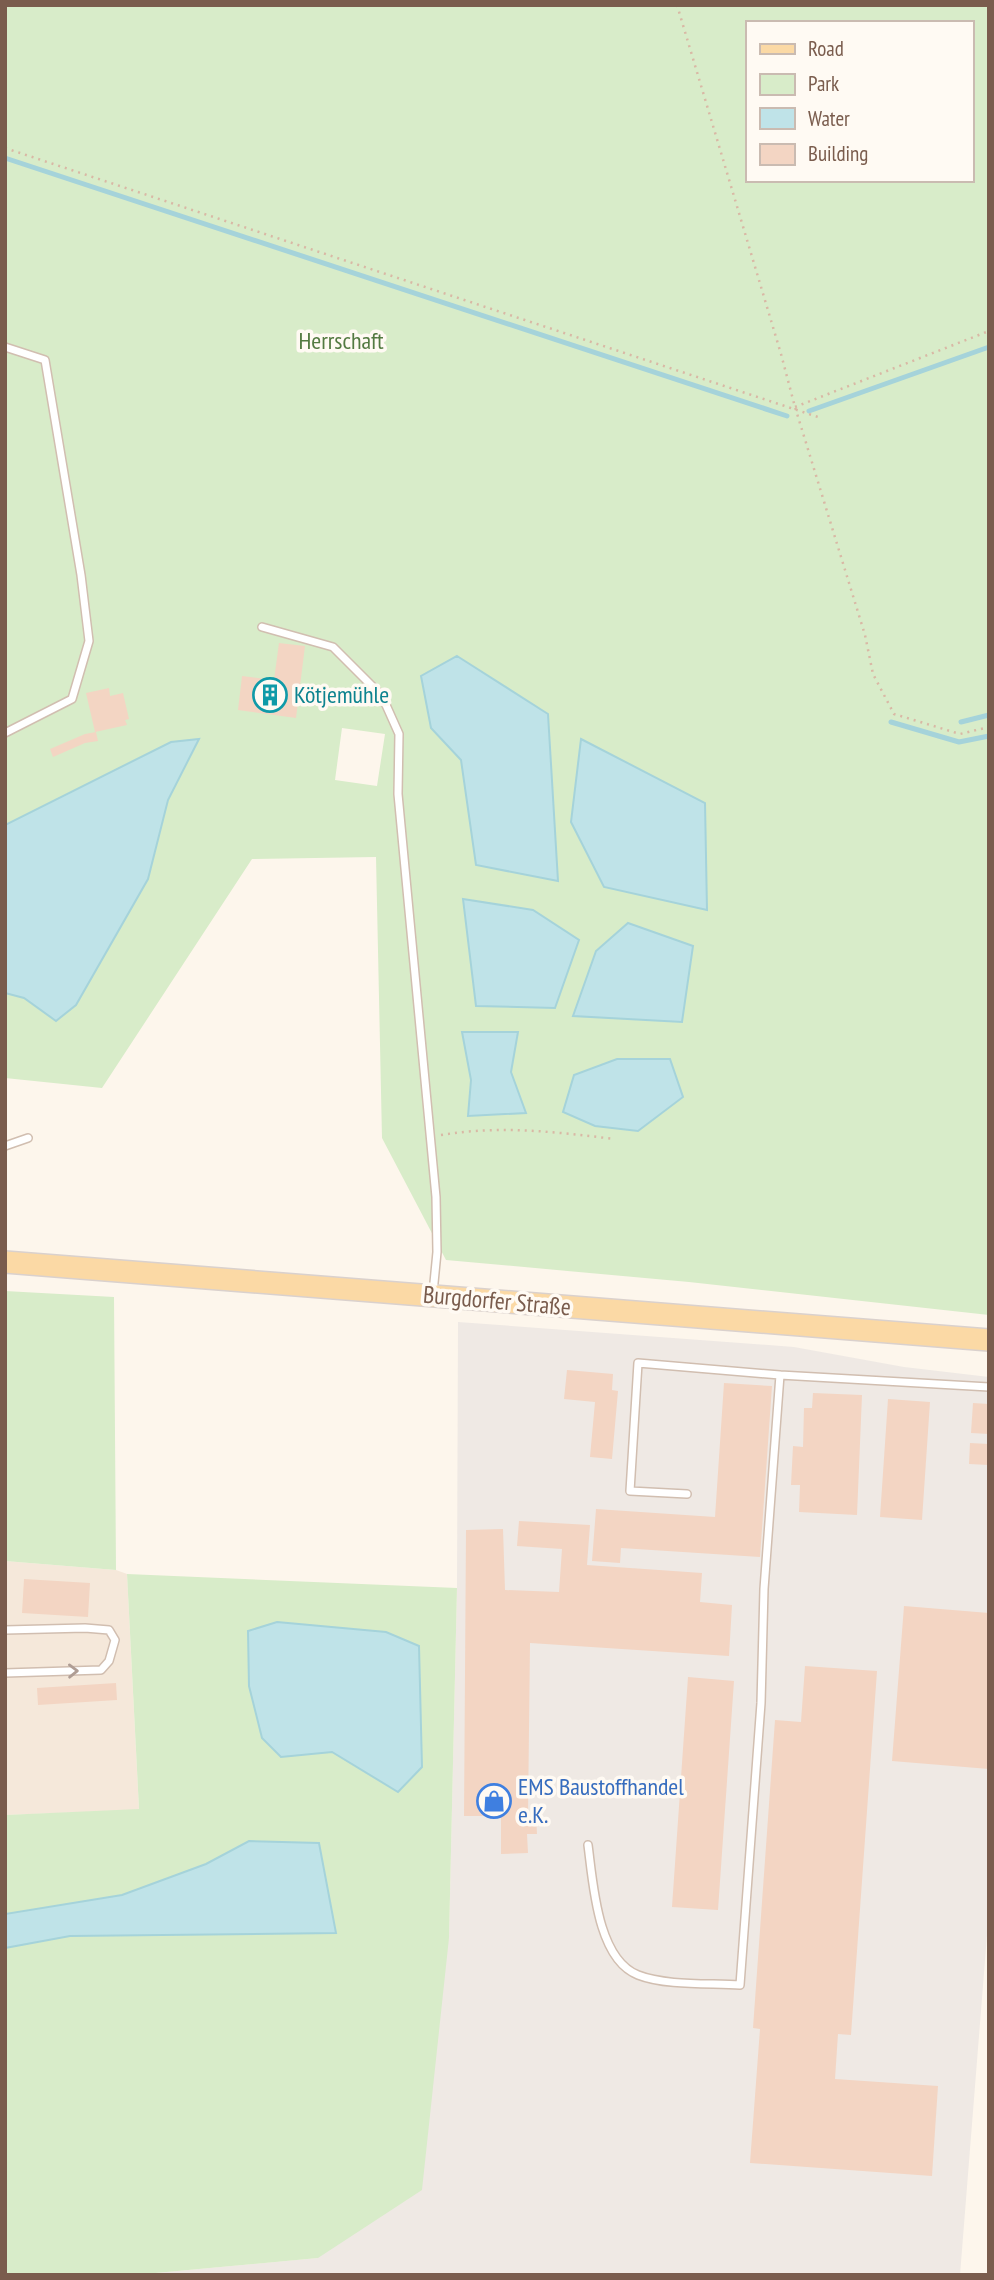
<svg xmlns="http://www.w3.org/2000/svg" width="994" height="2280" viewBox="0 0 994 2280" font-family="'PT Sans Narrow',sans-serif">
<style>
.residential{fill:#f5e8da}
.industrial{fill:#efe9e4}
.green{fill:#d8ecc9;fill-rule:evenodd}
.water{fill:#bfe3e8;stroke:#a5d3da;stroke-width:2}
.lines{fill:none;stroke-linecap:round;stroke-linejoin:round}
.stream{stroke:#a5d3da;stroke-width:5}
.building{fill:#f3d5c3}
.lane-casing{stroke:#d1beb0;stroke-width:10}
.primary-casing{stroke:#dad1cd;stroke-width:24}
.path{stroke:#d9b8a5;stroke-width:2.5;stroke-dasharray:2 5;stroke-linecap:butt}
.lane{stroke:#fff;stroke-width:7}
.primary{stroke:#fbd9a5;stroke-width:21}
.oneway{stroke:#af9d94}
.labels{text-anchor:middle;stroke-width:7;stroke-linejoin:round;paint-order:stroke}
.park-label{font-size:24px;fill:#537a41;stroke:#fffaf3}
.culture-label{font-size:24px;fill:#0d838f;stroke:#fffaf3;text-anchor:start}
.street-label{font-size:24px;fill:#7a5c4d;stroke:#fffaf3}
.shop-label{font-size:24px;fill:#366cbe;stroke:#fffaf3;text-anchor:start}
</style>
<rect width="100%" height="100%" fill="#fdf6ec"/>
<!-- residential -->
<path class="residential" d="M5,1561L116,1570L127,1574L139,1810L5,1815Z"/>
<!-- industrial -->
<path class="industrial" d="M458,1322L794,1347L904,1367L989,1377V1910L960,2275H134L318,2258L449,1938L457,1588Z"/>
<!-- green -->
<path class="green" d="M5,5H989V1315L689,1282L446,1260L382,1138L376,857L252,859L102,1088L5,1078V993L24,998L56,1021L148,879L168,800L199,739L171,742L5,825ZM747,23H971V180H747ZM548,714L558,880L468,797L461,760L431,728ZM342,728L385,734L377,786L335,780ZM462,1032L517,1033L511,1072L469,1116L471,1080Z
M5,1291L114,1297L116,1570L5,1561Z
M127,1574L457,1588L449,1938L422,2190L318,2258L134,2275H5V1948L70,1936L336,1933L319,1843L249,1841L206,1864L122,1895L5,1914V1815L139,1809ZM332,1752L422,1767L398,1792Z"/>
<!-- water -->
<path class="water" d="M457,656L548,714L558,881L476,865L461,760L431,728L421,676Z
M199,739L168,800L148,879L76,1005L56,1021L24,998L5,993V825L171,742Z
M581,739L705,803L707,910L604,887L571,822Z
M463,899L533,910L579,940L555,1008L476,1006Z
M628,923L693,946L682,1022L573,1016L596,951Z
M462,1032H518L511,1072L526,1113L468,1116L471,1080Z
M617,1059H670L683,1097L638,1131L595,1126L563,1112L574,1075Z
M277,1622L386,1632L419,1646L422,1767L398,1792L332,1752L281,1757L262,1738L249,1686L248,1631Z
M249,1841L319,1843L336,1933L70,1936L5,1948V1914L122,1895L206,1864Z"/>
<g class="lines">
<!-- stream -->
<path class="stream" d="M5,158L787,416
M809,411L989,347
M891,722L959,742L989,736
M961,722L989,715"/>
</g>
<!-- building -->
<path class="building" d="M279,643L305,646L296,718L238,710L242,676L274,680Z
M109,688L110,696L123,693L129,719L125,720L127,725L95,732L86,693Z
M96,732L98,741L85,743L53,757L50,749L85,734Z
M567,1370L613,1374L612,1390L618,1391L612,1459L590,1457L595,1402L564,1399Z
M724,1383L772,1386L760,1557L621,1548L620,1563L592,1561L596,1509L715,1517Z
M813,1393L862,1395L857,1515L799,1512L800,1485H791L793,1446L803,1447L804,1408H812Z
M888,1399L930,1402L922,1520L880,1517Z
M973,1403L989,1404V1434L971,1433Z
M970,1443L989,1444V1465L969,1464Z
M519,1521L590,1525L587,1565L702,1573L700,1602L732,1605L729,1656L530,1643L528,1816H536L537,1834H527L528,1853L501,1854V1816H464L466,1530L503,1529L505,1590L559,1592L562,1549L517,1546Z
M24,1579L90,1583L88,1617L22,1613Z
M904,1606L989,1613V1769L892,1761Z
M805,1666L877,1671L851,2035L838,2034L835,2079L938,2086L932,2176L750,2163L760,2029L753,2028L775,1720L801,1722Z
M688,1677L734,1681L718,1910L672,1907Z
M116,1683L117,1700L38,1705L37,1688Z"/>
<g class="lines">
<!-- lane casing -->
<g class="lane-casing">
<path id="lane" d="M5,347L45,360L81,575L89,641L72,699L5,733
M262,627L333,647L382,696L399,734L398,794L436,1197L437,1252L433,1293
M5,1146L28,1138
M687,1494L630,1491L638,1363L780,1375
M5,1630L85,1628L109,1630L115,1640L109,1661L101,1670L5,1673
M588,1845C593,1882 597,1959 638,1975C666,1986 710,1983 740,1985L761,1703L764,1589L780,1375L989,1387"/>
</g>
<!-- primary casing -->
<g class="primary-casing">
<path id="primary" d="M5,1262L989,1340"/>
</g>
<!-- path -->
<path class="path" d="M677,5L781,354L795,407L865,635L873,674L894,714L960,734L989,727
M5,148L818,417
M795,407L989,331
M441,1135C501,1125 555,1132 615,1139"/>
<!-- lane -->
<use href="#lane" class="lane"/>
<!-- primary -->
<use href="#primary" class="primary"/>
</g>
<!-- one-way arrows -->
<defs><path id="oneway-chevron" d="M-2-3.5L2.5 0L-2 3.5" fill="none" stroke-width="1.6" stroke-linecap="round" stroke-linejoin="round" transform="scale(1.75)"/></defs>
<use class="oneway" href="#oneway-chevron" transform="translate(73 1671) rotate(-1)"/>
<!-- icons -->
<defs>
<g id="building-ring" transform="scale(1.75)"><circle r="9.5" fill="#fffaf3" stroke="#0f9aa8" stroke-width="1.5"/><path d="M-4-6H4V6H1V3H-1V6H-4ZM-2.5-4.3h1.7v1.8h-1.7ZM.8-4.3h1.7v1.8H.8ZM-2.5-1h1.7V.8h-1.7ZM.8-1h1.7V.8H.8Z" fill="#0f9aa8"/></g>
<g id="shop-ring" transform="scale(1.75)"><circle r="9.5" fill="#fffaf3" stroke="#3f7fe0" stroke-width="1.5"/><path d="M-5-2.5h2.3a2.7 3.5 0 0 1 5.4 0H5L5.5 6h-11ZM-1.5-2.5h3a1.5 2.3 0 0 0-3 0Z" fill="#3f7fe0"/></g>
</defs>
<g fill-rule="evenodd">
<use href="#building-ring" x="270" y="695"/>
<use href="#shop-ring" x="494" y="1801"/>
</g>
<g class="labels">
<!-- park labels -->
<g class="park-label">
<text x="341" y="349">Herrschaft</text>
</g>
<!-- culture labels -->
<g class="culture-label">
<text x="294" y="703">Kötjemühle</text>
</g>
<!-- street labels -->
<g class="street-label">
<text transform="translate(497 1301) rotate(5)" y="8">Burgdorfer Straße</text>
</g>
<!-- shop labels -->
<g class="shop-label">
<text x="518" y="1795">EMS Baustoffhandel<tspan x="518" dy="28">e.K.</tspan></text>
</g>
</g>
<!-- border -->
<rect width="994" height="2280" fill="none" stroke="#7a5c4d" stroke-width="14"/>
<!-- legend -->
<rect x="746" y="21" width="228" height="161" fill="#fffaf3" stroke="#cabbb1" stroke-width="2"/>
<rect x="760" y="44" width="35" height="10" fill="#fbd9a5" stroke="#cabbb1" stroke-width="2"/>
<text x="808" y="56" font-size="21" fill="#7a5c4d">Road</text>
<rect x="760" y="74" width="35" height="21" fill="#d8ecc9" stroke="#cabbb1" stroke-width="2"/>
<text x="808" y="91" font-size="21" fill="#7a5c4d">Park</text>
<rect x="760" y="108" width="35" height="21" fill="#bfe3e8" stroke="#cabbb1" stroke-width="2"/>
<text x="808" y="126" font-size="21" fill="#7a5c4d">Water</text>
<rect x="760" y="144" width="35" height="21" fill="#f3d5c3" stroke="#cabbb1" stroke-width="2"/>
<text x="808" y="161" font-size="21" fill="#7a5c4d">Building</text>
</svg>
